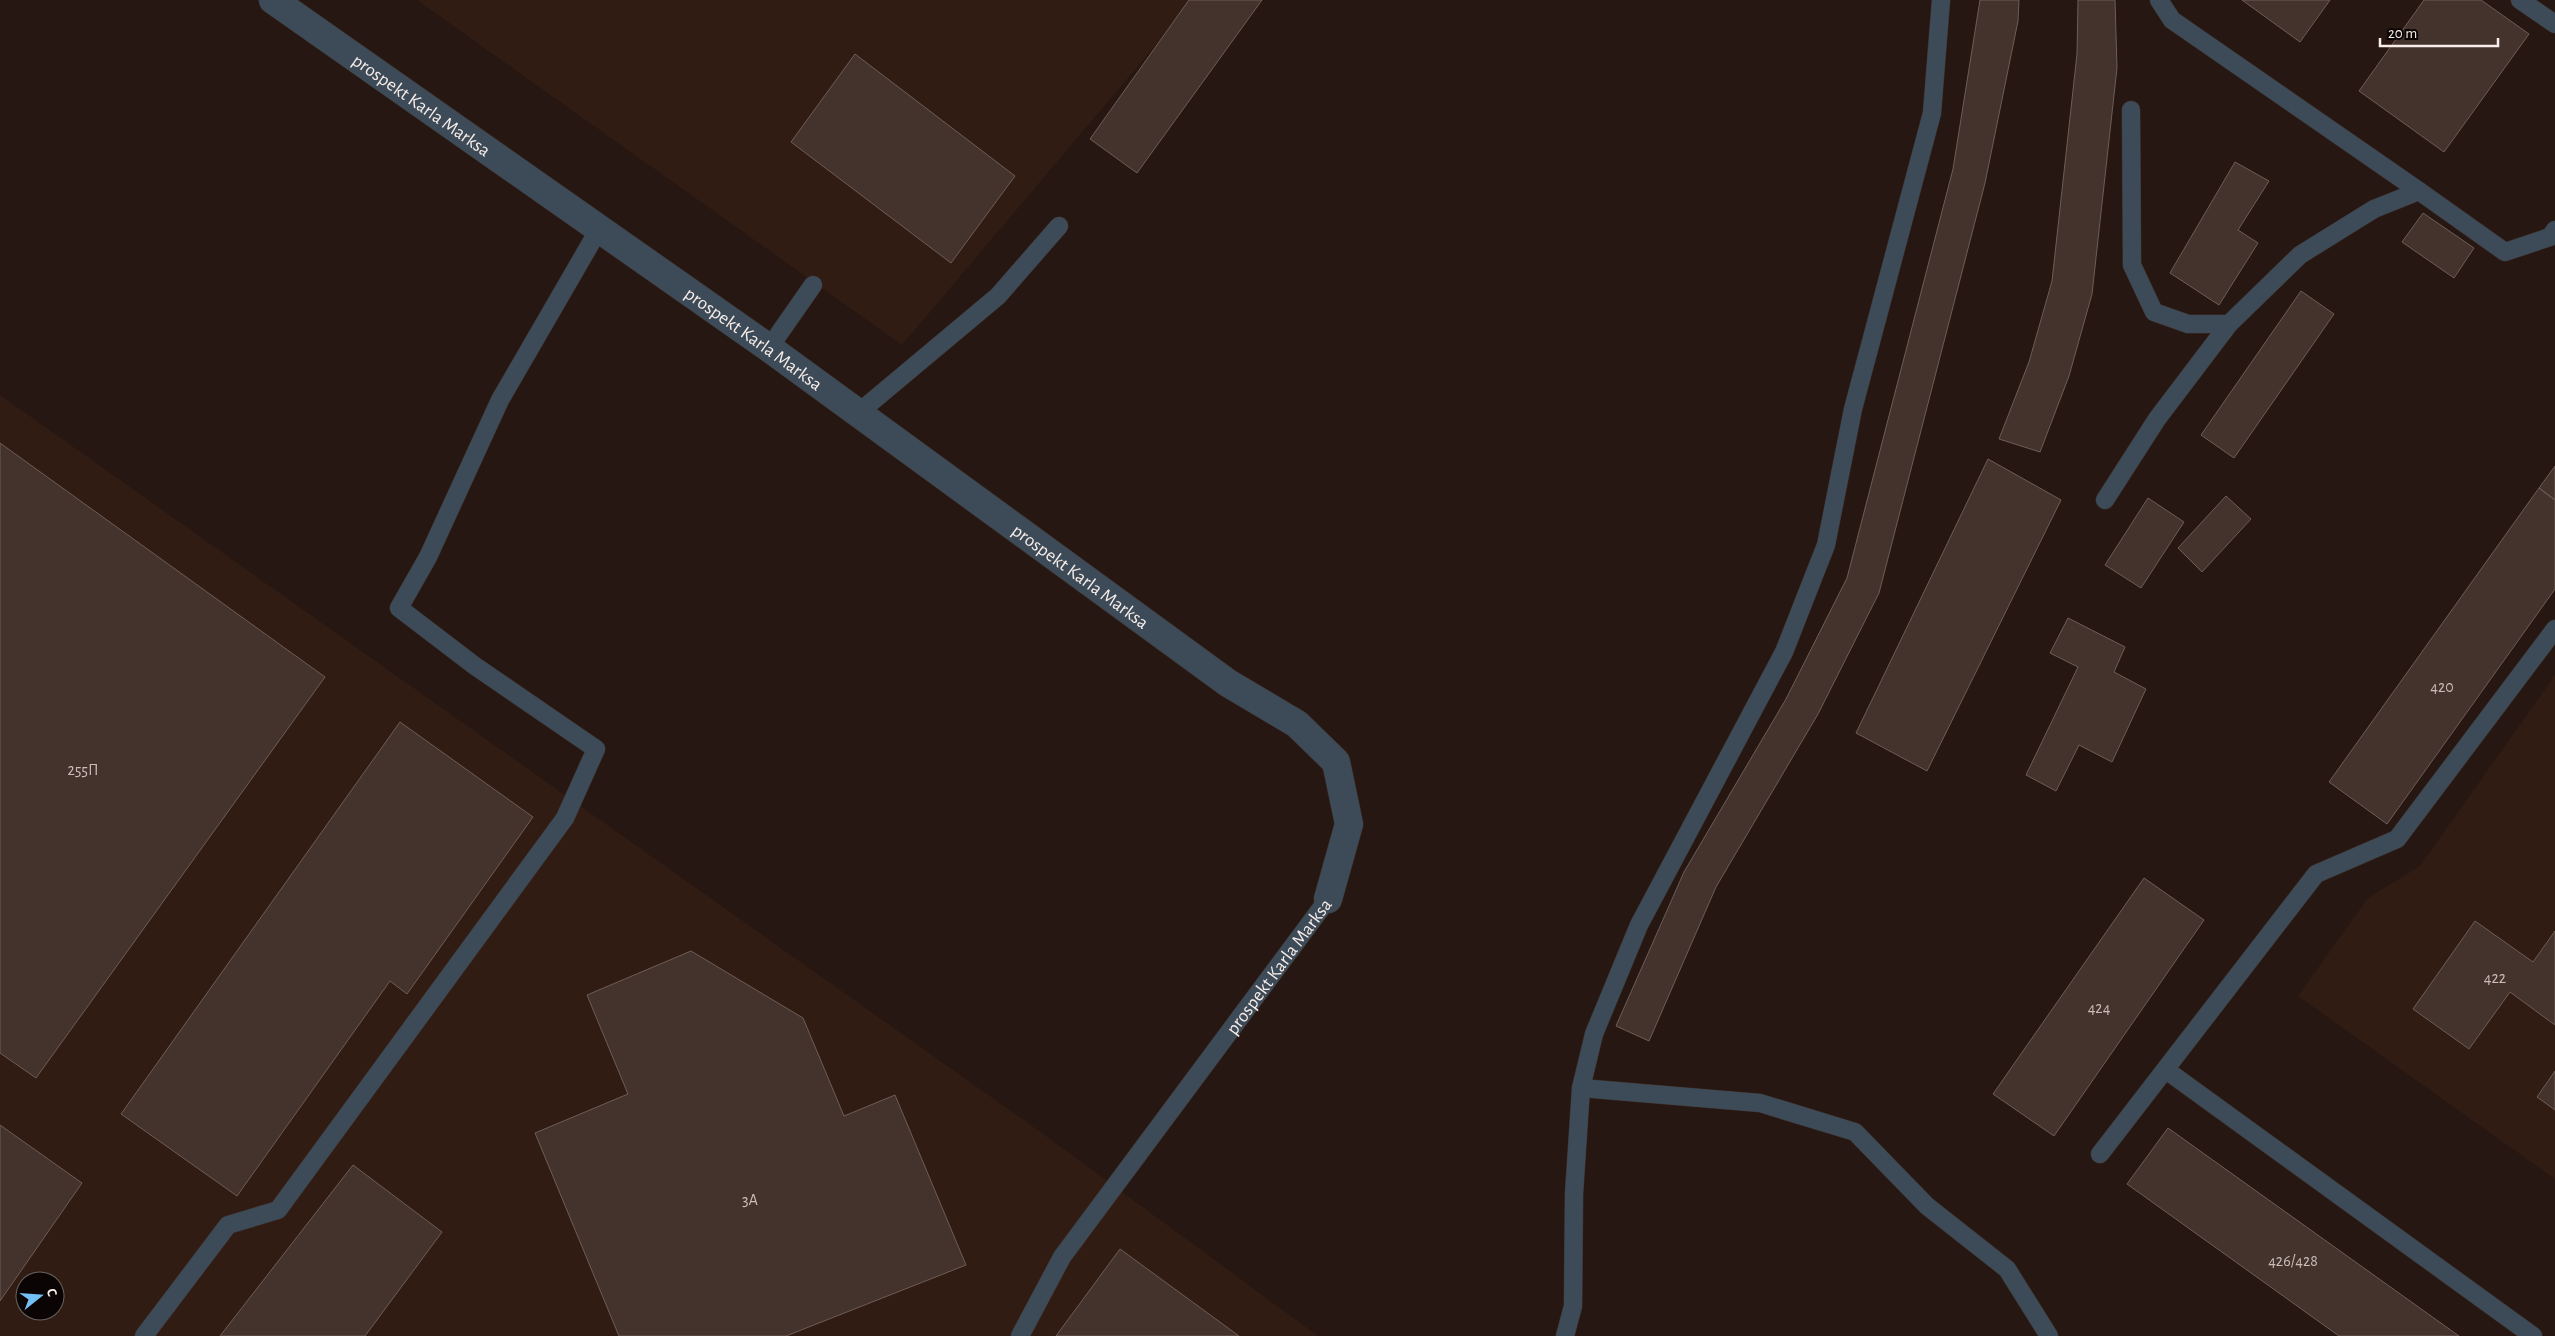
<svg xmlns="http://www.w3.org/2000/svg" width="2555" height="1336" viewBox="0 0 2555 1336" font-family="'Alegreya Sans',sans-serif">
<style>
.built{fill:#311c14;fill-rule:evenodd}
.building{fill:#43332c;stroke:#6f5d56}
.lines{fill:none;stroke-linecap:round;stroke-linejoin:round}
.lane-casing{stroke:#3f312c;stroke-width:19}
.street-casing{stroke:#3f312c;stroke-width:29}
.lane{stroke:#3c4b57;stroke-width:18}
.street{stroke:#3c4b57;stroke-width:28}
.labels{text-anchor:middle;stroke-width:4;stroke-linejoin:round;paint-order:stroke}
.number-label{font-size:16px;fill:#cbbeba}
.street-label{font-size:19px;fill:#f8ede9;stroke:#0a0504}
</style>
<rect width="100%" height="100%" fill="#261712"/>
<!-- built -->
<path class="built" d="M417,0H1194L902,345Z
M0,395L1042,1133L1318,1336H0ZM25,1281H55V1311H25Z
M2555,675V1179L2298,996L2368,898L2420,866Z"/>
<!-- building -->
<path class="building" d="M1189,0H1262L1137,173L1090,139Z
M1980,0H2019L2018,21L1985,183L1879,593L1818,714L1716,887L1649,1041L1616,1026L1684,872L1786,699L1847,578L1953,169Z
M2078,0H2115L2117,68L2092,294L2069,376L2040,452L1999,439L2029,362L2052,281L2077,54Z
M2242,0H2330L2300,42Z
M2424,0H2481L2529,34L2444,152L2359,91Z
M855,54L1015,176L951,263L791,142Z
M2235,162L2269,181L2238,230L2258,243L2219,305L2170,273Z
M2423,213L2474,248L2454,278L2402,242Z
M2301,291L2334,314L2234,458L2201,435Z
M0,443L325,677L36,1078L0,1053Z
M1988,459L2061,500L1927,771L1856,733Z
M2555,466V500L2539,488Z
M2539,488L2555,500V589L2387,824L2329,782Z
M2226,496L2251,519L2202,572L2178,548Z
M2148,498L2184,522L2141,588L2105,565Z
M2068,618L2125,647L2114,672L2146,689L2112,762L2079,745L2056,791L2026,775L2078,667L2050,653Z
M400,722L533,817L407,994L390,981L237,1196L121,1114Z
M2144,878L2204,920L2054,1136L1993,1094Z
M2475,921L2533,962L2555,931V1025L2510,992L2469,1049L2413,1009Z
M691,951L803,1018L844,1116L895,1095L966,1265L786,1336H619L535,1133L628,1094L587,995Z
M2555,1071V1110L2537,1097Z
M0,1125L82,1183L0,1301Z
M2168,1128L2459,1336H2339L2127,1184Z
M353,1165L442,1232L365,1336H220Z
M1120,1249L1239,1336H1056Z"/>
<g class="lines">
<!-- lane casing -->
<g class="lane-casing">
<g id="lane">
<path d="M2159,0L2172,20L2419,191"/>
<path d="M2520,0L2555,24"/>
<path d="M2131,110L2132,265L2154,312L2188,324H2229"/>
<path d="M769,348L813,285"/>
<path d="M857,414L998,296L1059,226"/>
<path d="M2105,500L2157,419L2229,324L2300,255L2374,209L2419,191L2505,252L2550,237L2555,230"/>
<path d="M2166,1070L2533,1336"/>
<path d="M1581,1088L1760,1103L1855,1132L1927,1206L2007,1269L2049,1336"/>
<path d="M2100,1154L2316,874L2397,839L2555,629"/>
<path d="M144,1336L228,1225L278,1210L565,818L596,749L475,666L399,608L428,557L500,400L599,229"/>
<path id="s1" d="M1020,1336L1062,1257L1328,899"/>
<path d="M1565,1336L1573,1306L1574,1194L1581,1088L1594,1034L1639,925L1784,652L1826,545L1853,409L1932,113L1941,0"/>
</g>
</g>
<!-- street casing -->
<g class="street-casing">
<g id="street">
<path id="s2" d="M273,0L769,348L1228,683L1297,724L1336,762L1349,824L1328,899"/>
</g>
</g>
<!-- lane -->
<use href="#lane" class="lane"/>
<!-- street -->
<use href="#street" class="street"/>
</g>
<g class="labels">
<!-- number labels -->
<g class="number-label">
<text x="2442" y="692">420</text>
<text x="83" y="775">255П</text>
<text x="2495" y="983">422</text>
<text x="2099" y="1013">424</text>
<text x="750" y="1205">3А</text>
<text x="2293" y="1266">426/428</text>
</g>
<!-- street labels -->
<g class="street-label">
<text dy="7" stroke="none"><textPath href="#s2" startOffset="182">prospekt Karla Marksa</textPath></text>
<text dy="7" stroke="none"><textPath href="#s2" startOffset="588">prospekt Karla Marksa</textPath></text>
<text dy="7" stroke="none"><textPath href="#s2" startOffset="992">prospekt Karla Marksa</textPath></text>
<text dy="7" stroke="none"><textPath href="#s1" startOffset="452">prospekt Karla Marksa</textPath></text>
</g>
</g>
<!-- north arrow -->
<g transform="translate(40 1296) rotate(73)"><circle r="24" fill="#0a0504" stroke="#696260"/>
<path d="M0-4L9 19L0 12L-9 19Z" fill="#74c0f6"/>
<text y="-8" font-size="14" font-weight="bold" text-anchor="middle" fill="#f8ede9">С</text>
</g>
<!-- scale -->
<path d="M2380 38v8h118v-8" fill="none" stroke="#f8ede9" stroke-width="2.5"/>
<text x="2388" y="38" font-size="15" fill="#f8ede9" stroke="#0a0504" stroke-width="4" paint-order="stroke">20 m</text>
</svg>
